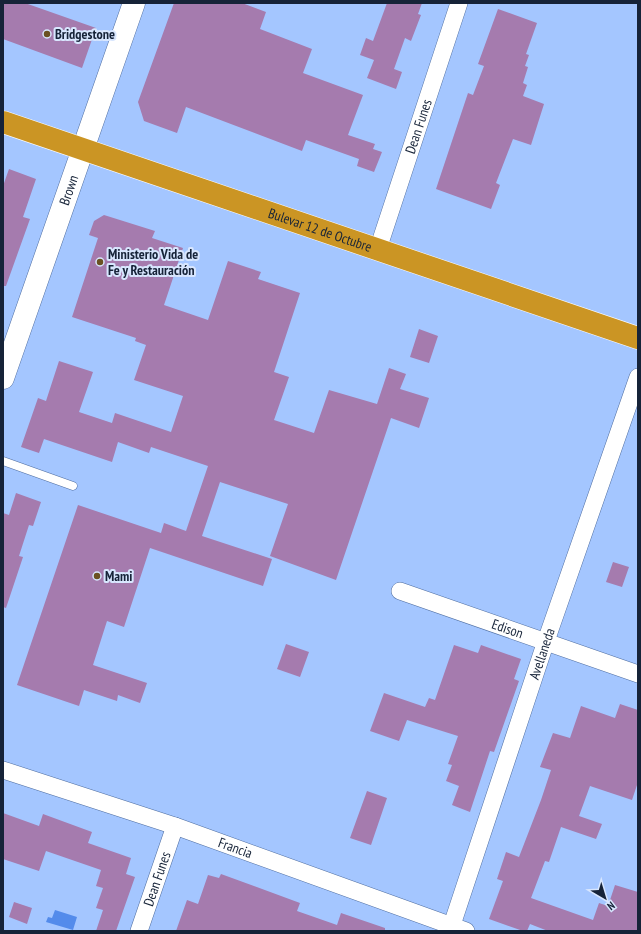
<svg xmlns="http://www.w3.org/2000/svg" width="641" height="934" viewBox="0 0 641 934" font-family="'PT Sans Narrow',sans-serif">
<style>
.water{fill:#538beb}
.building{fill:#a57bae}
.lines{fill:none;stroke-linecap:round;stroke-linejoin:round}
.lane-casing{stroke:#4f6ea1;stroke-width:9}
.street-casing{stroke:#4f6ea1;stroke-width:18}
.secondary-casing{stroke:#4f6ea1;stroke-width:23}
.highway-casing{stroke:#fff;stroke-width:23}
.lane{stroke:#fff;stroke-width:8}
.street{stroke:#fff;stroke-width:17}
.secondary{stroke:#fff;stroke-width:22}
.highway{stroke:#cb9524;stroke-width:22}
.poi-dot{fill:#6a5122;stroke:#d8e6fe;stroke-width:1.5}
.labels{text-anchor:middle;stroke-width:4;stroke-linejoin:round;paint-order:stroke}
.poi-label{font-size:14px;font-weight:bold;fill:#162338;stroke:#d8e6fe;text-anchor:start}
.street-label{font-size:14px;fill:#162338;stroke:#d8e6fe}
</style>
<rect width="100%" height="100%" fill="#a4c6ff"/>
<!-- water -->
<path class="water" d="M55,910L77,917L73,930L46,922L48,917L52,918Z"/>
<!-- building -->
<path class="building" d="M3,3H25L96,28L82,68L3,39Z
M174,3H242L266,12L260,29L312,49L303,73L363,95L348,135L375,144L373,149L382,152L374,172L357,166L359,159L306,140L302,151L186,107L177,133L144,121L138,102Z
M387,3H422L418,14L421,15L411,41L405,38L394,69L402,72L396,89L367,78L374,60L360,55L366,38L373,41Z
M498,9L537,23L526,54L529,55L525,66L528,67L523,83L527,85L523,96L544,104L531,145L513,139L496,183L500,185L491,209L436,189L468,93L473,95L484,66L478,64Z
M9,169L36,179L23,217L30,219L6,286H3V186Z
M104,215L155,231L152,238L183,248L164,305L208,320L228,261L261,272L258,279L300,293L274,372L289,377L274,420L314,433L329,390L377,404L389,368L406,374L400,389L429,398L419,428L391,418L336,580L270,556L288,504L220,482L202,536L272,559L263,586L150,548L124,627L107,621L93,665L147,683L140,703L118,695L117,701L84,690L79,706L17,685L78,505L161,533L164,523L186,531L208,466L151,447L149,453L118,442L112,462L44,439L39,453L21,447L38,398L46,401L59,361L93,372L79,412L112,423L115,413L171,432L183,396L134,380L146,345L135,341L136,338L72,317L98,238L89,235L94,221Z
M419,329L438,336L429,363L410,357Z
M16,493L41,502L33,526L29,525L19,556L23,557L6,608L3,607V513L9,515Z
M613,562L629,567L622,587L606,582Z
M286,644L309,652L300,677L277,669Z
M454,645L478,653L481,645L521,659L514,679L519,681L494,752L490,751L470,812L452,805L459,786L446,781L452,765L448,764L458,736L407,720L399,741L370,731L384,693L425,707L429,698L435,700Z
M620,704L638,710V782L632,800L590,786L579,816L602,824L596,839L561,827L549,862L545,861L531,898L593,920L599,903L608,906L615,885L638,892V931H548L530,924L527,931H523L489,919L503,881L497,879L506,852L519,857L541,800L551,770L540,767L553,733L570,738L581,706L615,718Z
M367,791L387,798L371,845L350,838Z
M3,813L39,826L43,814L92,832L88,843L131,858L126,874L135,877L116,931H96L103,910L96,908L103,888L96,886L101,870L46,851L39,871L3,859Z
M221,874L300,903L297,911L337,925L341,913L385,928V931H176L187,900L198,904L208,875L219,878Z
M14,902L32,908L27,924L9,917Z"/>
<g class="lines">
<!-- lane casing -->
<g class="lane-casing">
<path id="lane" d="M3,461L73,486"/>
</g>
<!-- street casing -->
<g class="street-casing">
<g id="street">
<path id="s1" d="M378,249L459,3"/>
<path id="s2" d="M400,591L638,674"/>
<path id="s3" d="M3,770L175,826L466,931"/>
<path id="s4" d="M139,931L175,826"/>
<path id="s5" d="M450,931L546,641L638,377"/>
</g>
</g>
<!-- secondary casing -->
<g class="secondary-casing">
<g id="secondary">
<path id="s6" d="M3,378L134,3"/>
</g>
</g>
<!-- highway casing -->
<g class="highway-casing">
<g id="highway">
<path id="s7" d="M3,122L638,338"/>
</g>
</g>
<!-- lane -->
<use href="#lane" class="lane"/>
<!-- street -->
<use href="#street" class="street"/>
<!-- secondary -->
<use href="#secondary" class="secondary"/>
<!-- highway -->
<use href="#highway" class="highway"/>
</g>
<!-- markers -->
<g class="poi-dot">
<circle cx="47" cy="34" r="4"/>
<circle cx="100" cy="262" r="4"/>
<circle cx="97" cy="576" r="4"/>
</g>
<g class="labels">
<!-- poi labels -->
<g class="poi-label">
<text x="55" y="39">Bridgestone</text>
<text x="108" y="259">Ministerio Vida de<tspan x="108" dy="16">Fe y Restauración</tspan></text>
<text x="105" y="581">Mami</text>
</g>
<!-- street labels -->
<g class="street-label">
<text dy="5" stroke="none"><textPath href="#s1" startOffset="129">Dean Funes</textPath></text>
<text dy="5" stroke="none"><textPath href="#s6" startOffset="199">Brown</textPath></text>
<text dy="5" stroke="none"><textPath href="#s7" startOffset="335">Bulevar 12 de Octubre</textPath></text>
<text dy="5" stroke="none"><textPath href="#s2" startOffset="114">Edison</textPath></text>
<text dy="5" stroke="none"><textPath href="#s5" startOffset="292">Avellaneda</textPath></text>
<text dy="5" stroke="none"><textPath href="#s3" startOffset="245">Francia</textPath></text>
<text dy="5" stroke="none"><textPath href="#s4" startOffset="55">Dean Funes</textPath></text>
</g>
</g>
<!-- border -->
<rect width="641" height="934" fill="none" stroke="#162338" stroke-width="8"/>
<!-- north arrow -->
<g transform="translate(605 898) rotate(142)" stroke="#d8e6fe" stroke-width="3" paint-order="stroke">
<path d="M0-3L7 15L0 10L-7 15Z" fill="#162338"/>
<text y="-6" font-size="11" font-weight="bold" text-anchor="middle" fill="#162338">N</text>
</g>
</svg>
